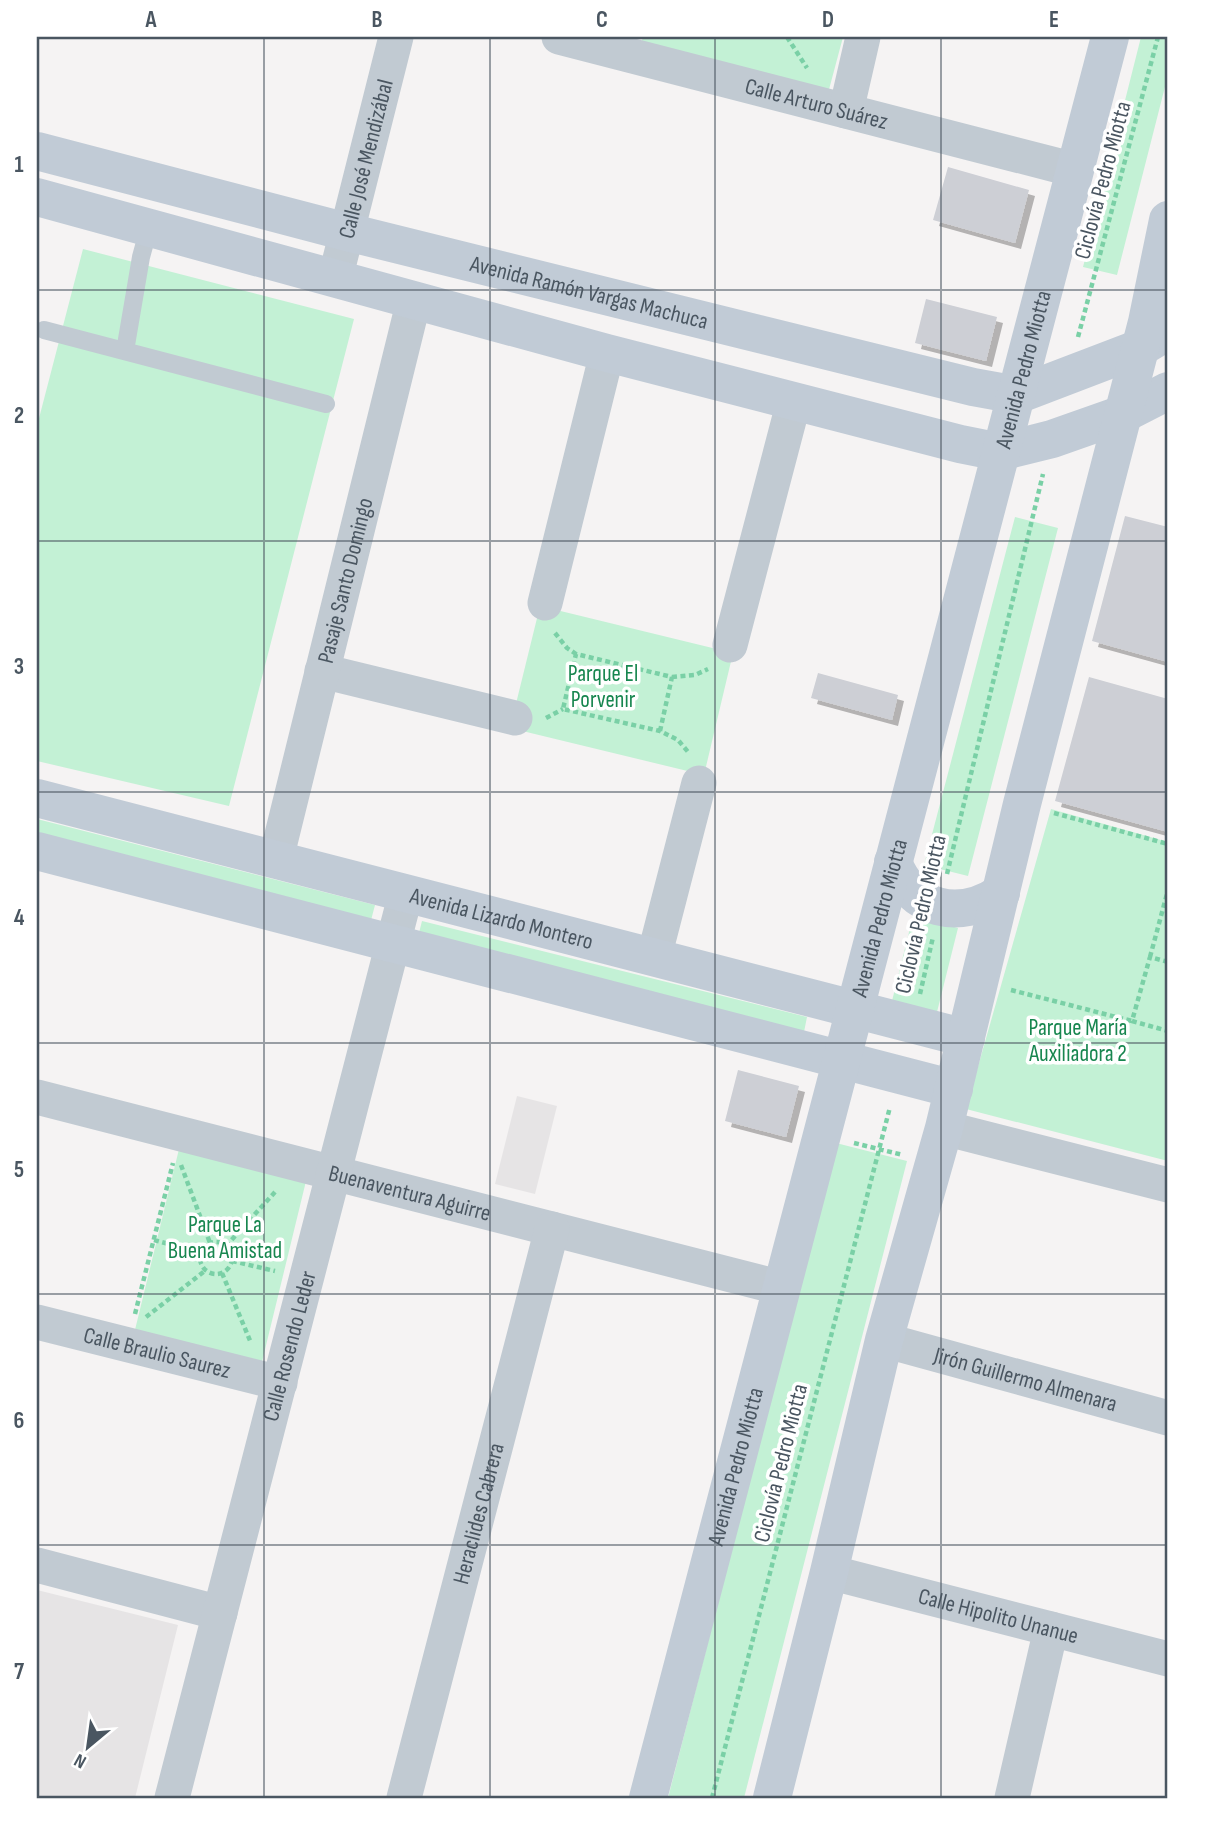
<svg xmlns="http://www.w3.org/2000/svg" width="1205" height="1835" viewBox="0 0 1205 1835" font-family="'Sofia Sans Condensed',sans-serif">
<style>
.education{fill:#e6e4e5}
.green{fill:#c3f1d5}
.building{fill:#cdcfd5;filter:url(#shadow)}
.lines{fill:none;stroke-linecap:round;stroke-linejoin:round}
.path{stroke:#7ad0a6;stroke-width:4.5;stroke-dasharray:5 3.5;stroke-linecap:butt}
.lane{stroke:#c1cad2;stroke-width:18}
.street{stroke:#c1cad2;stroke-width:35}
.secondary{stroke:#c1cbd6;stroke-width:38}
.grid{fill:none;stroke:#4a5661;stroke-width:2;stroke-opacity:0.55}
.labels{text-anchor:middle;stroke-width:7;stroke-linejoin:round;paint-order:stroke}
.street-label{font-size:23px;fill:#4a5661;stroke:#fff}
.park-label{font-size:23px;fill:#17864f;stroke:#fff}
.neatline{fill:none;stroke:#4a5661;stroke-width:2.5}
.grid-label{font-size:23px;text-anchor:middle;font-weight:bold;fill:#4a5661}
</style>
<defs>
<filter id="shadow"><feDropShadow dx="6" dy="6" stdDeviation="0" flood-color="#0004"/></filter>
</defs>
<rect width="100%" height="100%" fill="#f5f3f3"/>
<!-- education -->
<path class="education" d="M517,1096L557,1106L535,1194L495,1184Z
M37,1590L178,1625L135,1798H37Z"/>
<!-- green -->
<path class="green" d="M643,37H843L827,97L640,48Z
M1141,37H1168V75L1117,275L1083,267Z
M83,249L354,319L229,806L37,761V426Z
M1015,517L1058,528L968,876L924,865Z
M540,606L733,653L704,775L510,728Z
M1051,809L1168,842V1161L966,1109Z
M37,819L375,905L369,928L37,841Z
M913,916L958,928L937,1012L892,1001Z
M422,921L807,1017L803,1037L417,941Z
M836,1143L907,1161L744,1798H668Z
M180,1145L307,1177L261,1366L134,1334Z"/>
<!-- building -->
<path class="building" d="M948,167L1029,190L1015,243L933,220Z
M926,299L997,317L986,361L915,343Z
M1125,516L1168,527V662L1092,641Z
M818,673L898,695L892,720L811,698Z
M1089,677L1168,699V832L1055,801Z
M738,1070L799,1086L786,1137L725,1121Z"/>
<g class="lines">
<!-- path -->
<path class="path" d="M787,37L807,68
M1078,337L1158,37
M555,633L567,648L576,654
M672,677L695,675L708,669
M546,718L563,709
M660,731L672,677L576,654L563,709L660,731L678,740L689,753
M1054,813L1168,844
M947,874L1043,474
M1150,957L1168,890
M1168,962L1150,957L1132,1021L1168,1031
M1011,990L1132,1021
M920,994L933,937
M854,1143L903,1155
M181,1165L210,1243
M154,1240L202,1253
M200 1258a16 16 0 1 1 32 0a16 16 0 1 1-32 0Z
M226,1246L275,1192
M232,1261L275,1271
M222,1273L251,1343
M135,1314L173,1163
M146,1317L206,1270
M712,1798L890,1107"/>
<!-- lane -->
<path class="lane" d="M44,330L326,404
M125,351L141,257L149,228"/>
<!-- street -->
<g class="street">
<path id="s1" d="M559,37L1075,170"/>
<path d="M846,111L863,37"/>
<path id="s2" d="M335,279L396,37"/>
<path d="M545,603L607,353"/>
<path d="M730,645L794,401"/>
<path d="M322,671L515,718"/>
<path id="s3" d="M276,859L414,300"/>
<path d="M654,957L699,783"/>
<path id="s4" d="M37,1097L782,1288"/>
<path d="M944,1128L1168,1185"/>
<path id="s5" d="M37,1322L280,1383"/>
<path id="s6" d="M884,1340L1168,1418"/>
<path d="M37,1565L220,1613"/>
<path id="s7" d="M829,1572L1168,1659"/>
<path id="s8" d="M172,1798L406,893"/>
<path id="s9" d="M404,1798L552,1229"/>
<path d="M1012,1798L1051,1629"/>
</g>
<!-- secondary -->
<g class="secondary">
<path id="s10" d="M37,151L347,232L973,387L1017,395L1140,348L1155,339"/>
<path d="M37,197L607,353L960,444L1000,452L1052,439L1123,414L1168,391"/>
<path id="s11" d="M37,798L966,1038"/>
<path d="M37,851L954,1089"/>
<path d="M893,862C912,911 959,921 1001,893"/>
<path id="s12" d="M648,1798L1110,37"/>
<path d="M772,1798L829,1572L884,1340L944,1128L1022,804L1147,322L1168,220"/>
</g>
</g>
<!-- grid -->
<path class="grid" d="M264,37V1798M490,37V1798M715,37V1798M941,37V1798M37,290H1168M37,541H1168M37,792H1168M37,1043H1168M37,1294H1168M37,1545H1168"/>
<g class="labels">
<!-- street labels -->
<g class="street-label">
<text dy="8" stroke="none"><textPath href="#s1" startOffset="266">Calle Arturo Suárez</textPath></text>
<text dy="8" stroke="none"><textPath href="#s2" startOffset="124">Calle José Mendizábal</textPath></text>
<text transform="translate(1102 180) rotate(-75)" y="8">Ciclovía Pedro Miotta</text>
<text dy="8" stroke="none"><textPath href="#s10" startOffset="570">Avenida Ramón Vargas Machuca</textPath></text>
<text dy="8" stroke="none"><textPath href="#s12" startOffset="1477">Avenida Pedro Miotta</textPath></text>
<text dy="8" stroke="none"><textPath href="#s3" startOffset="287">Pasaje Santo Domingo</textPath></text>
<text transform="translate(920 914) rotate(-77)" y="8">Ciclovía Pedro Miotta</text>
<text dy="8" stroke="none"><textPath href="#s12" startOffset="910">Avenida Pedro Miotta</textPath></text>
<text dy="8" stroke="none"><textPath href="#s11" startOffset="480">Avenida Lizardo Montero</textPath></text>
<text dy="8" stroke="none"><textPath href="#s4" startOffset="385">Buenaventura Aguirre</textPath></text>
<text dy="8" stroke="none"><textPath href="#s8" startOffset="467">Calle Rosendo Leder</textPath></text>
<text dy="8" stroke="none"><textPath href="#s5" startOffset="124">Calle Braulio Saurez</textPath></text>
<text dy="8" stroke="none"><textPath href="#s6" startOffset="147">Jirón Guillermo Almenara</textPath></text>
<text transform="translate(780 1463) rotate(-76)" y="8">Ciclovía Pedro Miotta</text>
<text dy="8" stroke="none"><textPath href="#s12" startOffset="343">Avenida Pedro Miotta</textPath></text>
<text dy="8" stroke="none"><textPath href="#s9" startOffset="294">Heraclides Cabrera</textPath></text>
<text dy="8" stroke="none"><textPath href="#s7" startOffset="175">Calle Hipolito Unanue</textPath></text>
</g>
<!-- park labels -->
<g class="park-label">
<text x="603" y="681">Parque El<tspan x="603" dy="26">Porvenir</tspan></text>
<text x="1078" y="1035">Parque María<tspan x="1078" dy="26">Auxiliadora 2</tspan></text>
<text x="225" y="1232">Parque La<tspan x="225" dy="26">Buena Amistad</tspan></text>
</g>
</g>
<!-- border -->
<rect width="1205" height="1835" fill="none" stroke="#ffffff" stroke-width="77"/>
<!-- north arrow -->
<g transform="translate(88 1747) rotate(209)" stroke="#ffffff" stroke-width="5" paint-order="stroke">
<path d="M0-5L12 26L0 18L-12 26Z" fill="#4a5661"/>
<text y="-10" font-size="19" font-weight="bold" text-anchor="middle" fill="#4a5661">N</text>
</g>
<rect x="38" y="38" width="1128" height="1759" class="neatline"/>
<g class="grid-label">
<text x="151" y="27">A</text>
<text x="377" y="27">B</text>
<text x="602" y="27">C</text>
<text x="828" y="27">D</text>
<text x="1054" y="27">E</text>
<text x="19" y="172">1</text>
<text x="19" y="423">2</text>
<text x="19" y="674">3</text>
<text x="19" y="925">4</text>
<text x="19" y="1177">5</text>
<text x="19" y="1428">6</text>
<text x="19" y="1679">7</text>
</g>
</svg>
